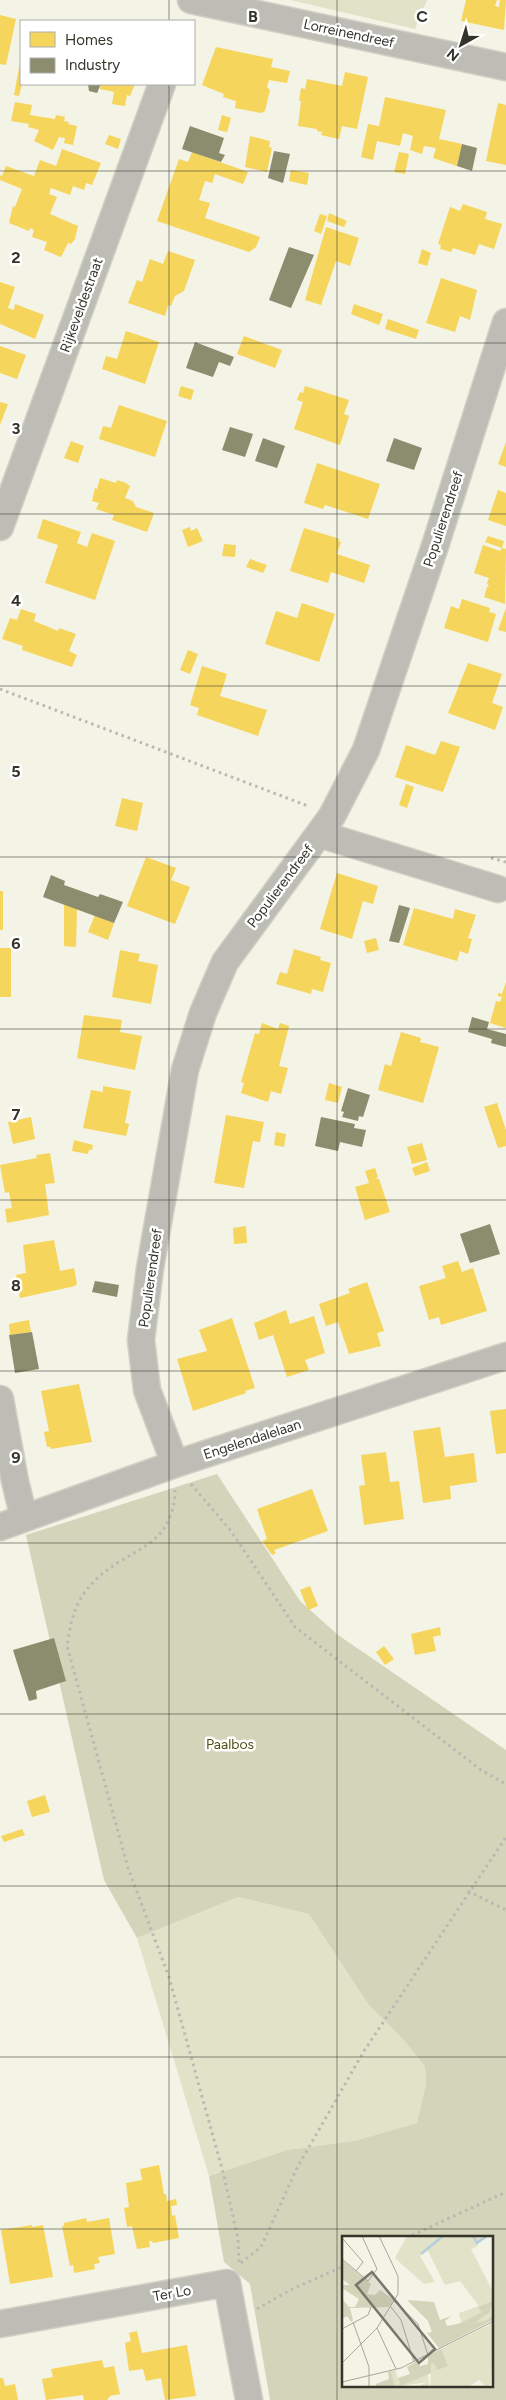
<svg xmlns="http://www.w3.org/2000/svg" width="506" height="2400" viewBox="0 0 506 2400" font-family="Figtree,sans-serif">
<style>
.green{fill:#e2e2c8}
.forest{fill:#d4d4ba;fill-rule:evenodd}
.homes{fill:#f6d55c}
.industry{fill:#8c8c6e}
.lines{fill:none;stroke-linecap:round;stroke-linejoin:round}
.minor-casing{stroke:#d0d0c5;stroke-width:29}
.path{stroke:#b9b9b3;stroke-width:3;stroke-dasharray:2.5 4;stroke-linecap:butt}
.minor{stroke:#bdbdb6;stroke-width:26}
.grid{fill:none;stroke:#34342b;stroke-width:1;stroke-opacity:0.55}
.labels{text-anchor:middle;stroke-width:5;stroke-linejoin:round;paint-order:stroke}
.street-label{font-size:14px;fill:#34342b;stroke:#fff}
.park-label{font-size:14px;fill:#515012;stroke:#fff}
.inset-river{fill:none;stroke:#b5cedb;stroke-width:2.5}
.inset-road{fill:none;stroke:#a7a79b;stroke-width:1}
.view{fill:#77776c;fill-opacity:0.15;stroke:#77776c;stroke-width:2.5}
.inset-edge{fill:none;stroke:#34342b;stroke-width:2.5}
.grid-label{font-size:16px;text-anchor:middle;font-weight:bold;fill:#34342b;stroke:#fff;stroke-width:5;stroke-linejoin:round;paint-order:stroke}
</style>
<rect width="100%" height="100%" fill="#f3f3e6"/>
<!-- green -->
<path class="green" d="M290,0H427L415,29Z
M238,1897L309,1914L368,2004L402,2038L425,2066L426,2084L417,2123L354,2141L287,2150L209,2176L137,1938Z"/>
<!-- forest -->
<path class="forest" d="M217,1474L300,1601L338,1635L506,1750V2400H270L250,2284L224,2262L209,2176L287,2150L354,2141L417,2123L426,2084L425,2066L402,2038L368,2004L309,1914L238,1897L137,1938L104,1880L26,1535ZM344,2238H492V2386H344Z"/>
<!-- homes -->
<path class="homes" d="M466,0H497L495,6L499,7L500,0H506L504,30L461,21Z
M0,15L16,19L6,65L0,64Z
M216,47L273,59L271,67L290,71L287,83L269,80L267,87L270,90L265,111L261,113L235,108L236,101L223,97L224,94L202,85Z
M20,62L22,84L19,96L14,95Z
M345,72L368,77L357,129L342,126L339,139L321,135L322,132L317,131V129L298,126L301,101H299L301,88L305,89L307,79L342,86Z
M101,84H135L130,96L127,95L125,106L112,104L114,92L100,89Z
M385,97L446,110L439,139L462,144L457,166L433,158L436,148L424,146L422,154L410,150L413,136L403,133L400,146L377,141L373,160L361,157L368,124L379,126Z
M15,102L32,105L30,115L55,119L56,115L65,117L64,121L69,122L68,124L77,126L73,145L64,143L65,138L59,137L53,150L34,141L39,130L28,127L29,124L11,121Z
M498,103L506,105V165L486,161Z
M222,115L231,118L227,132L218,130Z
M109,135L121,139L118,149L105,144Z
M250,136L270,141L269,147L272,148L267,172L245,167Z
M62,149L101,163L92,185L86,183L84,190L73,186L70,195L51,188L49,194L57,197L50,214L78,226L75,239L71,244L68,243L61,257L44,250L47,242L32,237L34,230L30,228L29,231L9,223L13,206L15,207L22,189L0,180V175L2,176L6,166L34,176L40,160L56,166Z
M192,152L248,172L243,184L215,174L212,183L205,181L199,200L210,203L205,218L260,237L256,247L249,252L157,221L179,159L188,162Z
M399,152L409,154L405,174L394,172Z
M291,170L309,173L307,185L289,181Z
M463,204L487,212L485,219L502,224L494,249L479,244L475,255L453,248L451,252L440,249L441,245L438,244L450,207L460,211Z
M329,213L347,221L344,227L327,221Z
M320,214L327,216L321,234L314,231Z
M326,227L359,238L350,266L336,261L321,305L305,300Z
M422,249L431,253L427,266L418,263Z
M168,251L195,260L184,291L175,296L171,306L168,305L165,316L128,303L137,280L142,282L150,259L163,264Z
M441,278L477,290L470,320L460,316L455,332L426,323Z
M0,282L15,287L8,308L14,310L15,304L44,315L35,339L0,324Z
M354,304L383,314L379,325L351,314Z
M388,319L419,330L416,339L385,329Z
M126,331L159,342L145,384L102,369L106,356L117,359Z
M244,336L282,350L275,368L237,354Z
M0,346L26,355L17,379L0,373Z
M181,386L194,390L191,400L178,396Z
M305,386L349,400L344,414L349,416L340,445L294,429L303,402L297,400L300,392L303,393Z
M0,402L8,404L0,425Z
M119,405L167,421L155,457L99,439L103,426L111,428Z
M71,441L84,446L78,463L64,458Z
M506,442V467L498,464Z
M317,463L380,484L368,519L325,505L323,509L304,503Z
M100,478L116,483L117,480L126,483L130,486L125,498L133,501L136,507L154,513L147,532L112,520L114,515L96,509L99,503L92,501L95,488L97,489Z
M498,490L506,493V526L488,520Z
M43,519L81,532L77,543L87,547L92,533L115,541L95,600L45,583L58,545L37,538Z
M190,527L191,531L197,528L203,541L188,547L182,530Z
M304,528L340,539L338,541L341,542L337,554L370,565L364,583L331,572L328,583L290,571Z
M488,536L504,541L502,548L506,549L505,604L484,597L487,587H489L487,583L489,578L474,573L483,545L500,551L502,548L485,542Z
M224,544L236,545L235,557L222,556Z
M250,559L267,565L263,573L246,567Z
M462,599L490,608L489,612L496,614L488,642L444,628L451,606L459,609Z
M302,603L335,614L319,662L265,644L276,611L297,618Z
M506,608V632L498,630Z
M21,609L36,614L34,621L58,631L59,628L76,634L69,651L77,655L72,667L22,650L23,646L2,639L10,618L17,620Z
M188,650L198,654L190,674L180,670Z
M468,663L502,674L492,703L503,707L495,730L448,713Z
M202,666L227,674L220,696L267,710L258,736L197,715L199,708L190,705Z
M441,741L460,747L443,792L395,777L406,745L435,755Z
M406,784L414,787L407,808L399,805Z
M122,798L143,803L137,831L115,826Z
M146,857L176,868L171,880L190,887L175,924L127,906Z
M337,873L378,886L373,904L363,901L352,939L320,929Z
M0,891H3V930H0Z
M64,904L77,909L76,947L64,946Z
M414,908L453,919L455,909L476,915L468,938L472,939L468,954L460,951L457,961L403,945Z
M95,915L114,923L108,940L88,932Z
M376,938L379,950L367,953L364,941Z
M0,948H11V997H0Z
M294,949L321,957L320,960L331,963L323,992L312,989L311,994L276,984L280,972L287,974Z
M120,950L140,954L138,961L158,965L151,1004L112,997Z
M506,982V1028L490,1023L496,1001L500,1002L502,997L498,996V993L502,994Z
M84,1015L122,1020L120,1032L142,1036L135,1070L77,1058Z
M262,1023L278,1029L280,1023L289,1026L279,1066L288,1068L281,1094L271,1091L268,1102L241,1093L244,1083L241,1082L255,1033L259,1034Z
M401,1032L421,1038L420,1042L439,1047L423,1103L378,1090L385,1064L391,1066Z
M329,1083L342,1087L338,1103L325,1100Z
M103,1086L131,1091L125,1123L129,1124L126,1136L83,1128L91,1090L103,1092Z
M497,1103L506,1130V1146L498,1148L484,1107Z
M226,1115L264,1122L260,1142L253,1141L244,1188L214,1183Z
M31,1117L35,1139L13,1144L8,1122Z
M276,1132L286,1134L284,1147L274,1145Z
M74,1140L93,1145L92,1150H89L88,1154L72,1151Z
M422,1143L427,1160L412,1164L407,1147Z
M50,1153L55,1183L45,1184L49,1215L7,1223L5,1209L12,1208L9,1192L5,1193L0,1165L37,1158L36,1155Z
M427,1162L430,1171L415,1176L412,1168Z
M375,1168L378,1177L375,1178L379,1179L390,1212L365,1220L355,1187L369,1183L365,1171Z
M246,1226L247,1243L234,1244L233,1228Z
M54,1240L60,1271L74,1268L77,1284L75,1286L20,1298L16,1275L26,1273L23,1245Z
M458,1261L462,1272L473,1268L487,1311L441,1325L439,1317L429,1320L419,1286L446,1278L442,1266Z
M367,1282L384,1331L377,1333L381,1346L349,1354L338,1322L326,1326L319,1304L350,1293L348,1289Z
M286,1310L290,1324L314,1316L325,1353L305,1360L309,1370L287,1377L273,1335L259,1340L254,1323Z
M232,1318L255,1388L245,1391L246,1393L193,1411L177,1359L207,1351L199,1330Z
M29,1320L31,1332L10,1335L9,1324Z
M79,1384L92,1442L51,1449L50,1447H47L44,1432L49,1431L41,1391Z
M506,1409V1453L496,1454L490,1411Z
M440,1427L445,1457L474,1453L477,1482L450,1486L451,1499L423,1503L413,1431Z
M386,1452L390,1482L399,1481L404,1519L364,1525L359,1486L365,1485L361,1455Z
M312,1489L328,1531L274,1550L276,1553L272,1555L262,1541L267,1539L257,1509Z
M310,1586L318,1606L308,1610L300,1590Z
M440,1627L441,1635L433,1637L436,1651L415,1655L411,1634Z
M384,1646L394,1659L385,1665L376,1652Z
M45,1795L50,1812L32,1817L27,1801Z
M22,1829L25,1835L4,1842L1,1836Z
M159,2165L164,2194H166L167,2201L176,2199L177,2205L171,2206L172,2216L175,2215L179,2238L153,2243L152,2241H149L150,2247L137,2249L132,2226L127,2227L124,2208L129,2207L126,2183L142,2180L140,2169Z
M86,2218L87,2222L109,2218L115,2254L98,2257L100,2263L94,2264L95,2269L74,2273L73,2265L70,2266L62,2226H64V2223Z
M32,2225V2227L43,2225L53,2277L10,2284L1,2230Z
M137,2331L142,2353L187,2345L196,2396L165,2400L161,2378L146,2381L143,2369L129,2371L125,2343L131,2341L129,2333Z
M102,2360L104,2368L114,2366L120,2394L110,2396L107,2400H84L83,2395L46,2400L42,2379L53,2377L51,2369Z
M0,2378H3L5,2386L15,2384L18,2400H0Z"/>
<!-- industry -->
<path class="industry" d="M88,84H101L97,93L89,91Z
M190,126L224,138L219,153L225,155L221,162L182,149Z
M462,144L477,148L472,171L457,166Z
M274,151L290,154L283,183L268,178Z
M289,247L314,255L291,308L269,300Z
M195,342L234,357L230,366L219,362L213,377L186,368Z
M230,427L253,434L245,457L222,450Z
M263,438L285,446L277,468L255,461Z
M394,438L422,448L414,470L386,461Z
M51,875L65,881L64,885L98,897L100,894L123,902L114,923L43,897Z
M399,905L410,908L399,943L389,941Z
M472,1017L489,1022L487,1029L506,1034V1047L491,1043L492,1039L468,1032Z
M348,1088L370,1095L363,1117L359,1116L358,1121L342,1117L344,1112L341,1111Z
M321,1117L355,1124L354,1128L366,1130L362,1147L340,1142L338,1151L315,1146Z
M490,1224L500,1254L470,1263L460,1234Z
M95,1281L119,1285L117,1297L92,1292Z
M32,1332L39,1369L15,1373L9,1335Z
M54,1638L66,1681L36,1691L37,1699L29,1701L13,1650Z"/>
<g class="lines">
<!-- minor casing -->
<g class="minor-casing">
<path id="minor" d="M191,0L506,67
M0,527L162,84
M319,834L498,889
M0,1399L15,1481L24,1518
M175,1464L147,1390L141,1340L150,1268L185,1070L203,1013L225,962L332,816L366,750L436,543L506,322
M0,1527L175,1464L506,1356
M0,2324L227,2283L249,2400"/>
</g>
<!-- path -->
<path class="path" d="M0,689L308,806
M491,858L506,862
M191,1484L231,1531L295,1627L481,1770L506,1784
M175,1490C176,1504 169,1525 158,1536C136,1556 105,1564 85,1592C73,1608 70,1626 67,1646L128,1868L169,1977L224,2176L238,2239L239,2262
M468,1891L506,1910
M406,2238L506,2192
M241,2263L261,2247L297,2168L364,2051L506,1837
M257,2309L290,2290L344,2266"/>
<!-- minor -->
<use href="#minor" class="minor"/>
</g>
<!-- grid -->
<path class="grid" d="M169,0V21M337,0V2400M169,84V2400M0,171H506M0,343H506M0,514H506M0,686H506M0,857H506M0,1029H506M0,1200H506M0,1371H506M0,1543H506M0,1714H506M0,1886H506M0,2057H506M0,2229H506"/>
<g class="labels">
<!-- street labels -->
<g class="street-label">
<text transform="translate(349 33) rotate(12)" y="5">Lorreinendreef</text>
<text transform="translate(81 305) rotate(-70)" y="5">Rijkeveldestraat</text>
<text transform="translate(443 519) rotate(-72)" y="5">Populierendreef</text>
<text transform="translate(280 886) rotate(-53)" y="5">Populierendreef</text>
<text transform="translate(150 1278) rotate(-82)" y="5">Populierendreef</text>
<text transform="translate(252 1439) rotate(-18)" y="5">Engelendalelaan</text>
<text transform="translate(172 2293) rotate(-10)" y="5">Ter Lo</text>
</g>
<!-- park labels -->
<g class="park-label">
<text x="230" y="1749">Paalbos</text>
</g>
</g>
<!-- overview -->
<g transform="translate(342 2236)">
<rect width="151" height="151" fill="#f3f3e6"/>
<path d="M65,0H144L135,7L136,10L129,13L151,56V84L122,99L117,77L137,70L118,45L103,49L85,13L78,20L93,46L82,48L53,22ZM151,87L149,147L145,151L137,144L126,151H88L89,128L99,113ZM53,134L59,150L86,138L87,151H75L85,146L53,151L49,135Z" fill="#e2e2c8"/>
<path d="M0,24L29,48L25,58L33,59L38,54L52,64L47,71L8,72L11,84L9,86L5,80L0,83V63L7,71H13L17,63L0,52V49H8L0,43ZM65,64L92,66L98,84L109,80L103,85L105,90L119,87L140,76L136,71L151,65L147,77L132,87L143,85L151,80V84L97,112L85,97L90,96L86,85ZM99,113L106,130L95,134L92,127L89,128V137L59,150L56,142L68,138L65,131L75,125L78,130L86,128V119ZM49,135L53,151H34V148L47,143L46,136Z" fill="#d4d4ba"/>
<path class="inset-river" d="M131,0L135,7L145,0M79,18L101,0"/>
<path class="inset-road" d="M0,2L21,26L14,35M0,23L26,45L35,33L20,0M52,65L76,88L86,119M49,71L59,84L72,126M11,86L27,131V151M35,92L54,133M0,93L26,79L29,71M0,127L35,92L56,58V40L37,0M0,146L59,132L152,85"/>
<path class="view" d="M30,36L93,113L77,127L14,49Z"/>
<rect width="151" height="151" class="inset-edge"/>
</g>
<g class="grid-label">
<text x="253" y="22">B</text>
<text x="422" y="22">C</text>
<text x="16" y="263">2</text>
<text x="16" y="434">3</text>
<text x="16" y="606">4</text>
<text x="16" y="777">5</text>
<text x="16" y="949">6</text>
<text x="16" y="1120">7</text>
<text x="16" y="1291">8</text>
<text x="16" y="1463">9</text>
</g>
<!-- legend -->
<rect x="20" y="20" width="175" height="65" fill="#ffffff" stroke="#aeaeaa"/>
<rect x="30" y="32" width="25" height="15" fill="#f6d55c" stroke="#aeaeaa"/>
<text x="65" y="45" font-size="15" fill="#34342b">Homes</text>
<rect x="30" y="58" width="25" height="15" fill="#8c8c6e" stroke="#aeaeaa"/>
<text x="65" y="70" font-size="15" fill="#34342b">Industry</text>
<!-- north arrow -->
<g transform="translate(461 45) rotate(219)" stroke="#ffffff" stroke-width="4" paint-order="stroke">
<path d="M0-4L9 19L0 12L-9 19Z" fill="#34342b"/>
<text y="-8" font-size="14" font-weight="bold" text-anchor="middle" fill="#34342b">N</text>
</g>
</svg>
